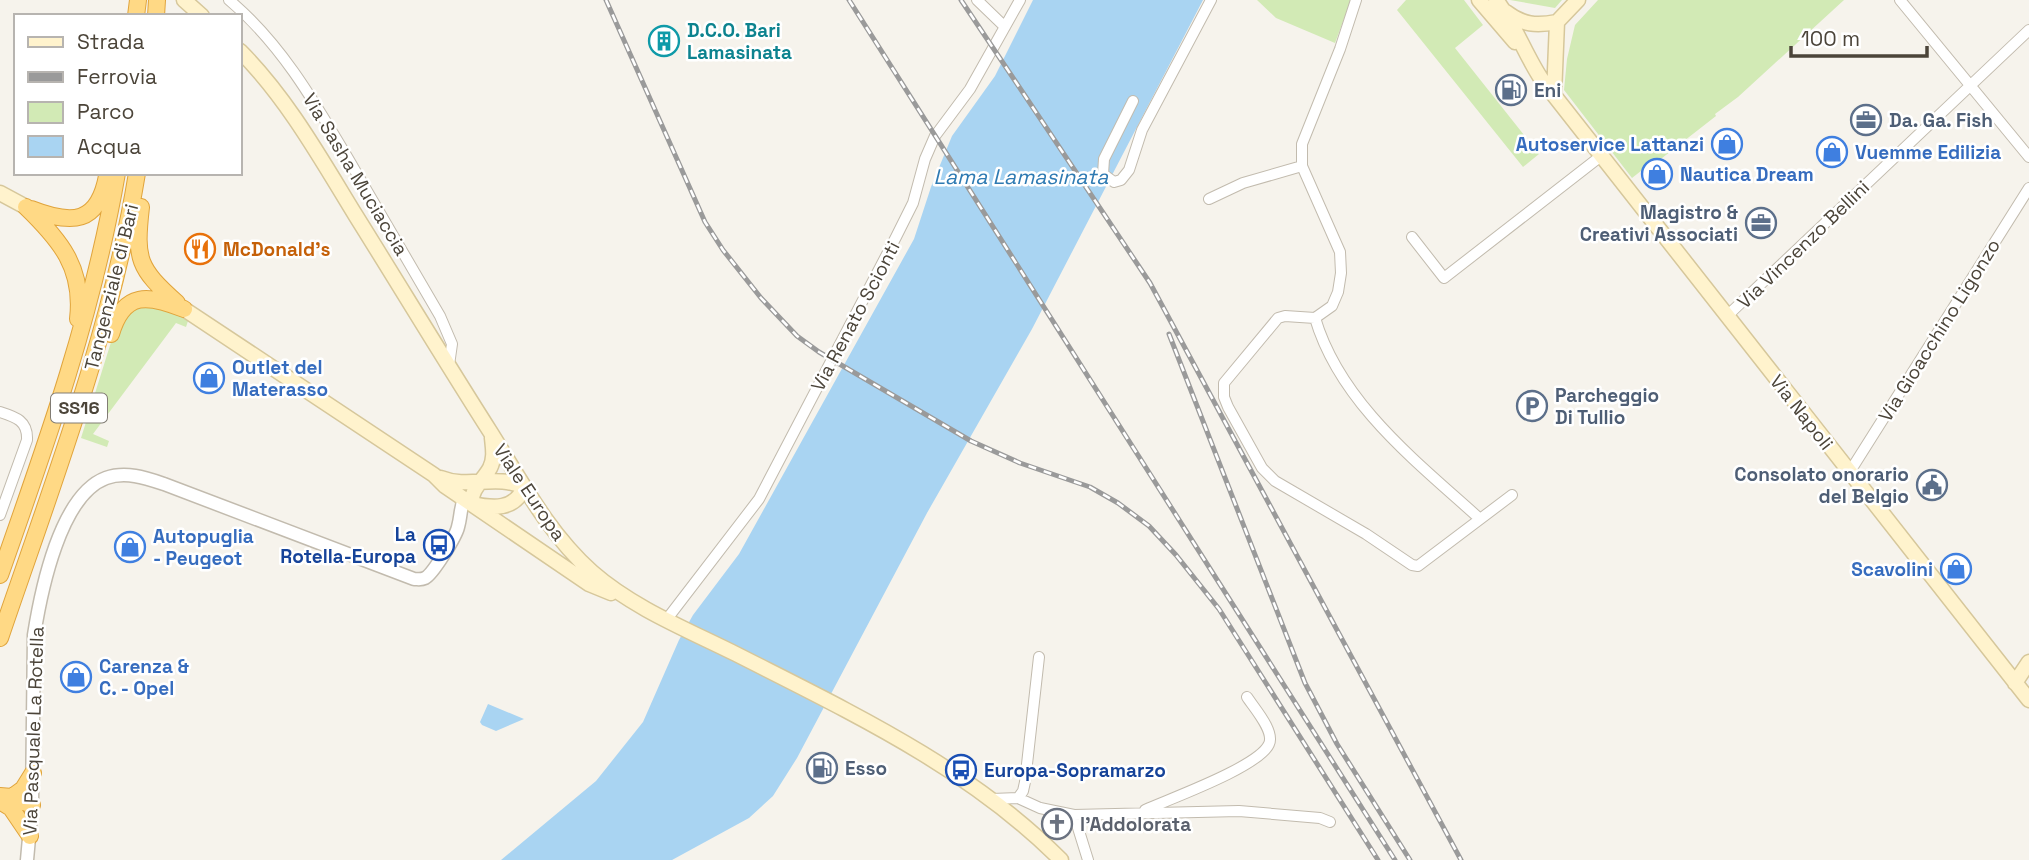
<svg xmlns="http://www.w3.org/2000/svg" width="2029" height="860" viewBox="0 0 2029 860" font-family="'Space Grotesk',sans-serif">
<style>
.green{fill:#d2eab5}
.water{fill:#a9d4f2}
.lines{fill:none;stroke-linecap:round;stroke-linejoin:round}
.minor-casing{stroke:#c2bbae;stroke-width:12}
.tertiary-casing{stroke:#c2bbae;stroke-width:15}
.secondary-casing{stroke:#d6c79b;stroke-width:17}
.trunk-casing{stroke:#e0a43c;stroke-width:18}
.minor{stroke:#fff;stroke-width:10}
.tertiary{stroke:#fff;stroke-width:12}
.secondary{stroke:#fff3cd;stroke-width:14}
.trunk{stroke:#ffd985;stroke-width:16}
.rail-casing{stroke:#9a9a9a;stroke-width:5}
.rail{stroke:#fff;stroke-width:2.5;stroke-dasharray:8;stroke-linecap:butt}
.labels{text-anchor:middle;stroke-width:5;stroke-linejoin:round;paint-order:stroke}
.shield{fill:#fff;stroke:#817c74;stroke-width:2}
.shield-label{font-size:18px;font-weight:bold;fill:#4b4439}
.culture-label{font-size:19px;font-weight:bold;fill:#0d838f;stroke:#fff;text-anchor:start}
.service-label{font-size:19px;font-weight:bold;fill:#4e5e75;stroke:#fff;text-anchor:start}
.shop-label{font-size:19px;font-weight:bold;fill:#366cbe;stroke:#fff;text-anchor:start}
.street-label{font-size:19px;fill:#4b4439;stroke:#fff}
.food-label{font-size:19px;font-weight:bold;fill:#c56008;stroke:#fff;text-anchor:start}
.transit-label{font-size:19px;font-weight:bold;fill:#164399;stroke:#fff;text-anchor:end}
.worship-label{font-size:19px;font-weight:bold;fill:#5b616d;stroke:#fff;text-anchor:start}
.water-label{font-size:21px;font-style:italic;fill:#2e7ab2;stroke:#fff}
</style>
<rect width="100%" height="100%" fill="#f6f3ec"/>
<!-- green -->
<path class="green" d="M1257,0H1351L1335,43L1276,18Z
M1406,0H1464L1483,25L1455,48L1539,154L1523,167L1397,10Z
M1510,0H1562L1555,8Z
M1598,0H1844L1738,97L1715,114L1716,116L1648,169L1646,167L1632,178L1564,90L1567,59L1575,25Z
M137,304L172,310L188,321L186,327L176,323L93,434L109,441L107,447L81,438L117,323Z"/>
<!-- water -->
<path class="water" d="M1033,0H1203L1032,329L927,513L797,758L773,796L749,818L672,860H501L596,781L643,722L679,640L693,615L739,554L914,239L931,187L952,136L995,76Z
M488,704L524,719L496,731L482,725L480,722Z"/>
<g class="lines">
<!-- minor casing -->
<g class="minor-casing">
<path id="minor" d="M229,0C283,45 318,108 353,167C382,217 411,266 440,316L452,344L449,365
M977,0L1005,27
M1356,0L1340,49L1302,144V166L1340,252L1341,273L1338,292L1332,306L1315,318L1285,316L1278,318L1224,383V397L1228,407L1262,468L1275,481L1366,534L1412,565L1418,566L1512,495
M1900,0L2029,157
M1133,101L1104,159L1103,174L1114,182L1121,180L1129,170L1142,130L1211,0
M1209,199L1243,183L1302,166
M1412,237L1444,278L1601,156
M1727,316L2029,30
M1315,318C1340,403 1417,462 1480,519
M0,412C16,417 28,421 27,440L0,515
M1849,473L2029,188
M667,619L759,499L896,237L913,203L925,159L935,136L970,89L1020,0
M1018,798L1023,791L1025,782L1039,657
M992,799L1018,798L1040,808L1074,815L1239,811L1320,818L1330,822
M1145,810C1169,799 1259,767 1269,744C1275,731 1254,708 1247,697
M1074,815L1088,860"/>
</g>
<!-- tertiary casing -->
<g class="tertiary-casing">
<path id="tertiary" d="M27,860L32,805L34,635C41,591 60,495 106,478C126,471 146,478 164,484L414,579C418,579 421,580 425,578C433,574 456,536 458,527C461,517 460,509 464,499"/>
</g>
<!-- secondary casing -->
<g class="secondary-casing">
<path id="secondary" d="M184,0L202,16
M1479,0L1515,42
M1496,0C1515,24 1525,55 1542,80L2029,700
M1506,12C1523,25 1536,26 1557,22
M1557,22L1578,0
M240,51C287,98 321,159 356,216C401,288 445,361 491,433C521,481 549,534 592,572C633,608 688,630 736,654C850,712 970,768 1061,860
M1554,95L1557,22
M0,193L26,207
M184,309L434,475L445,486L589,584L611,593
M492,438C493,448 495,458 490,468C483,481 470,489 472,504C492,508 515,511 524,487
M441,478C468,489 497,474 524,487
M2015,683L2029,662"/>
</g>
<!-- trunk casing -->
<g class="trunk-casing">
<path id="trunk" d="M136,16L138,0
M156,16L157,0
M26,207C60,240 84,268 78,319
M141,207C135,260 138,268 177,303
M31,209C72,225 98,224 107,176
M111,334C124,290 149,295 184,309
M0,575C47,442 93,313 117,173
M0,638C52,485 111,333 137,173
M0,796L12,797L32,805
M12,797L23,789L33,773
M0,801L11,808L30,836"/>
</g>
<!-- minor -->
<use href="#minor" class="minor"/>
<!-- tertiary -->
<use href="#tertiary" class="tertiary"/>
<!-- secondary -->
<use href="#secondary" class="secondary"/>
<!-- trunk -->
<use href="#trunk" class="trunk"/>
<!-- rail casing -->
<g class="rail-casing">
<path id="rail" d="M606,0L705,222L723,250L761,298L797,336L819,352L971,441L1020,463L1090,487L1118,503L1149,526L1176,555L1219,609L1378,860
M849,0L1395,860
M961,0L1150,283L1461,860
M1169,334L1305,683L1337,744L1410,860"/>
</g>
<!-- rail -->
<use href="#rail" class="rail"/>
</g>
<!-- icons -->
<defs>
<g id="building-ring" transform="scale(1.575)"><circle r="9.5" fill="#fff" stroke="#0f9aa8" stroke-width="1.5"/><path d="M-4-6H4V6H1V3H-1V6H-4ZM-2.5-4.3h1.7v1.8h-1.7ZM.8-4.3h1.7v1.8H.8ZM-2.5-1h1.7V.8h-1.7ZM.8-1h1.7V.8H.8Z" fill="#0f9aa8"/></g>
<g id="fuel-ring" transform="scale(1.575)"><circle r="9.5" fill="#fff" stroke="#5c6f8a" stroke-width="1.5"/><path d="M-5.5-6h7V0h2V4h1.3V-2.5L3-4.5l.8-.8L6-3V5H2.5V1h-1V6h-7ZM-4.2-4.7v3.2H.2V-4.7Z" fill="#5c6f8a"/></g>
<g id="office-ring" transform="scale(1.575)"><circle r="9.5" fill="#fff" stroke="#5c6f8a" stroke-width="1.5"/><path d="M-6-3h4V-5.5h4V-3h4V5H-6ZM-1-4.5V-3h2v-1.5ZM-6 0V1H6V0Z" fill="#5c6f8a"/></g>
<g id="shop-ring" transform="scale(1.575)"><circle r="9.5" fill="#fff" stroke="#3f7fe0" stroke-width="1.5"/><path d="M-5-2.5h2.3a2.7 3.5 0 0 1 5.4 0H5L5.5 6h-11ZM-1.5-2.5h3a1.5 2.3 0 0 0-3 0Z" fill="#3f7fe0"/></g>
<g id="restaurant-ring" transform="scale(1.575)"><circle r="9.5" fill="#fff" stroke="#e8710a" stroke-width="1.5"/><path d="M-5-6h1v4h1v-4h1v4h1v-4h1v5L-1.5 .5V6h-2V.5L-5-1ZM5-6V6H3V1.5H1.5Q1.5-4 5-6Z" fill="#e8710a"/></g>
<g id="parking-ring" transform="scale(1.575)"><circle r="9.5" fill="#fff" stroke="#5c6f8a" stroke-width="1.5"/><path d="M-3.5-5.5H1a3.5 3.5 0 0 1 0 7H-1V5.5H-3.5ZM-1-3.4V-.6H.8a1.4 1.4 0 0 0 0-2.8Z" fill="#5c6f8a"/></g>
<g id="civic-ring" transform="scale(1.575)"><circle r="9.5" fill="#fff" stroke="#5c6f8a" stroke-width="1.5"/><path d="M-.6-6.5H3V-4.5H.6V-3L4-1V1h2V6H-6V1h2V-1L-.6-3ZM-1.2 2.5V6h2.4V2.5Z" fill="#5c6f8a"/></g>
<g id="bus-ring" transform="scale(1.575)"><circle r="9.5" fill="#fff" stroke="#1a4fb4" stroke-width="1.5"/><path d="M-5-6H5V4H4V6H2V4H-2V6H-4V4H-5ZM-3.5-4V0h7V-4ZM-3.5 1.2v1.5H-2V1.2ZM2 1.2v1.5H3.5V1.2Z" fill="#1a4fb4"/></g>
<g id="church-ring" transform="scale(1.575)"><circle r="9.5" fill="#fff" stroke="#6b7280" stroke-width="1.5"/><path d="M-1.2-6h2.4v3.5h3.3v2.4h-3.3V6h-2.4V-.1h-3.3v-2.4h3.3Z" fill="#6b7280"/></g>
</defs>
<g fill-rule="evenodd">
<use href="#building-ring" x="664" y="41"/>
<use href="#fuel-ring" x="1511" y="90"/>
<use href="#office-ring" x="1866" y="120"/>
<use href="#shop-ring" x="1727" y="144"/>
<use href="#shop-ring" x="1832" y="152"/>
<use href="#shop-ring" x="1657" y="174"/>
<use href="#office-ring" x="1761" y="223"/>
<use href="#restaurant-ring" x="200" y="249"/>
<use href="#shop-ring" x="209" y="378"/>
<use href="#parking-ring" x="1532" y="406"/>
<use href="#civic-ring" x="1932" y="485"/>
<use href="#bus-ring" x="439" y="545"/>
<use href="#shop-ring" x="130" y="547"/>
<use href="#shop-ring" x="1956" y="569"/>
<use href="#shop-ring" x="76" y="677"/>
<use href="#fuel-ring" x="822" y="768"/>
<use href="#bus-ring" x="961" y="770"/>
<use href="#church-ring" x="1057" y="824"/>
</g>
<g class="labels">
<!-- shield labels -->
<rect class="shield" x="51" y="393.5" width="56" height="29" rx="5"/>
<g class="shield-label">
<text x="79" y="414">SS16</text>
</g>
<!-- culture labels -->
<g class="culture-label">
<text x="687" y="37">D.C.O. Bari<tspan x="687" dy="22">Lamasinata</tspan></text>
</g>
<!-- service labels -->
<g class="service-label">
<text x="1534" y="97">Eni</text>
<text x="1889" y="127">Da. Ga. Fish</text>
<text x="1738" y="219" text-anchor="end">Magistro &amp;<tspan x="1738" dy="22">Creativi Associati</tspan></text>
<text x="1555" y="402">Parcheggio<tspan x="1555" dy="22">Di Tullio</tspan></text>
<text x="1909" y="481" text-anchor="end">Consolato onorario<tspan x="1909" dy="22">del Belgio</tspan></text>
<text x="845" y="775">Esso</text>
</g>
<!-- shop labels -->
<g class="shop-label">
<text x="1704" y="151" text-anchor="end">Autoservice Lattanzi</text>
<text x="1855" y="159">Vuemme Edilizia</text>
<text x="1680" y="181">Nautica Dream</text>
<text x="232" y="374">Outlet del<tspan x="232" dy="22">Materasso</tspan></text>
<text x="153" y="543">Autopuglia<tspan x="153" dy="22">- Peugeot</tspan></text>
<text x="1933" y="576" text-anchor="end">Scavolini</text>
<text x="99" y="673">Carenza &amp;<tspan x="99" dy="22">C. - Opel</tspan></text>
</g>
<!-- street labels -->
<g class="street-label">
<text transform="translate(356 174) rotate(59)" y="7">Via Sasha Muciaccia</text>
<text transform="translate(1803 244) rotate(-44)" y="7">Via Vincenzo Bellini</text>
<text transform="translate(111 287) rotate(-76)" y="7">Tangenziale di Bari</text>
<text transform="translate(855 316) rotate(-62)" y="7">Via Renato Scionti</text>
<text transform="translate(1939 330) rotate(-58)" y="7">Via Gioacchino Ligonzo</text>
<text transform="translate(1802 412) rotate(52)" y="7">Via Napoli</text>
<text transform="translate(530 492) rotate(56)" y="7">Viale Europa</text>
<text transform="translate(33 731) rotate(-88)" y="7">Via Pasquale La Rotella</text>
</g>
<!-- food labels -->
<g class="food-label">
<text x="223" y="256">McDonald's</text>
</g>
<!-- transit labels -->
<g class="transit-label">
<text x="416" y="541">La<tspan x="416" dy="22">Rotella-Europa</tspan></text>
<text x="984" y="777" text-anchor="start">Europa-Sopramarzo</text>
</g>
<!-- worship labels -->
<g class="worship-label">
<text x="1080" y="831">l'Addolorata</text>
</g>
<!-- water labels -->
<g class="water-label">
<text x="1021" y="184">Lama Lamasinata</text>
</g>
</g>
<!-- legend -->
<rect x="14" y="14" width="228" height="161" fill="#ffffff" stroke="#b7b4b0" stroke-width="2"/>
<rect x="28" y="37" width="35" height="10" fill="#fff3cd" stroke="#b7b4b0" stroke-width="2"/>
<text x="77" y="49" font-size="21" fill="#4b4439">Strada</text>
<rect x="28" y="72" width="35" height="10" fill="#9a9a9a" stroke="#b7b4b0" stroke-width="2"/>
<text x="77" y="84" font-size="21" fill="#4b4439">Ferrovia</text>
<rect x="28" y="102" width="35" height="21" fill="#d2eab5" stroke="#b7b4b0" stroke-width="2"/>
<text x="77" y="119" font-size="21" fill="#4b4439">Parco</text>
<rect x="28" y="136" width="35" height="21" fill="#a9d4f2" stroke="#b7b4b0" stroke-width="2"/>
<text x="77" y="154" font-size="21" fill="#4b4439">Acqua</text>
<!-- scale -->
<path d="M1791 46v10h136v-10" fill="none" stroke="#4b4439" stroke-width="3.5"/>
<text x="1801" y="46" font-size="21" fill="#4b4439" stroke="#ffffff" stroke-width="5" paint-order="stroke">100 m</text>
</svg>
